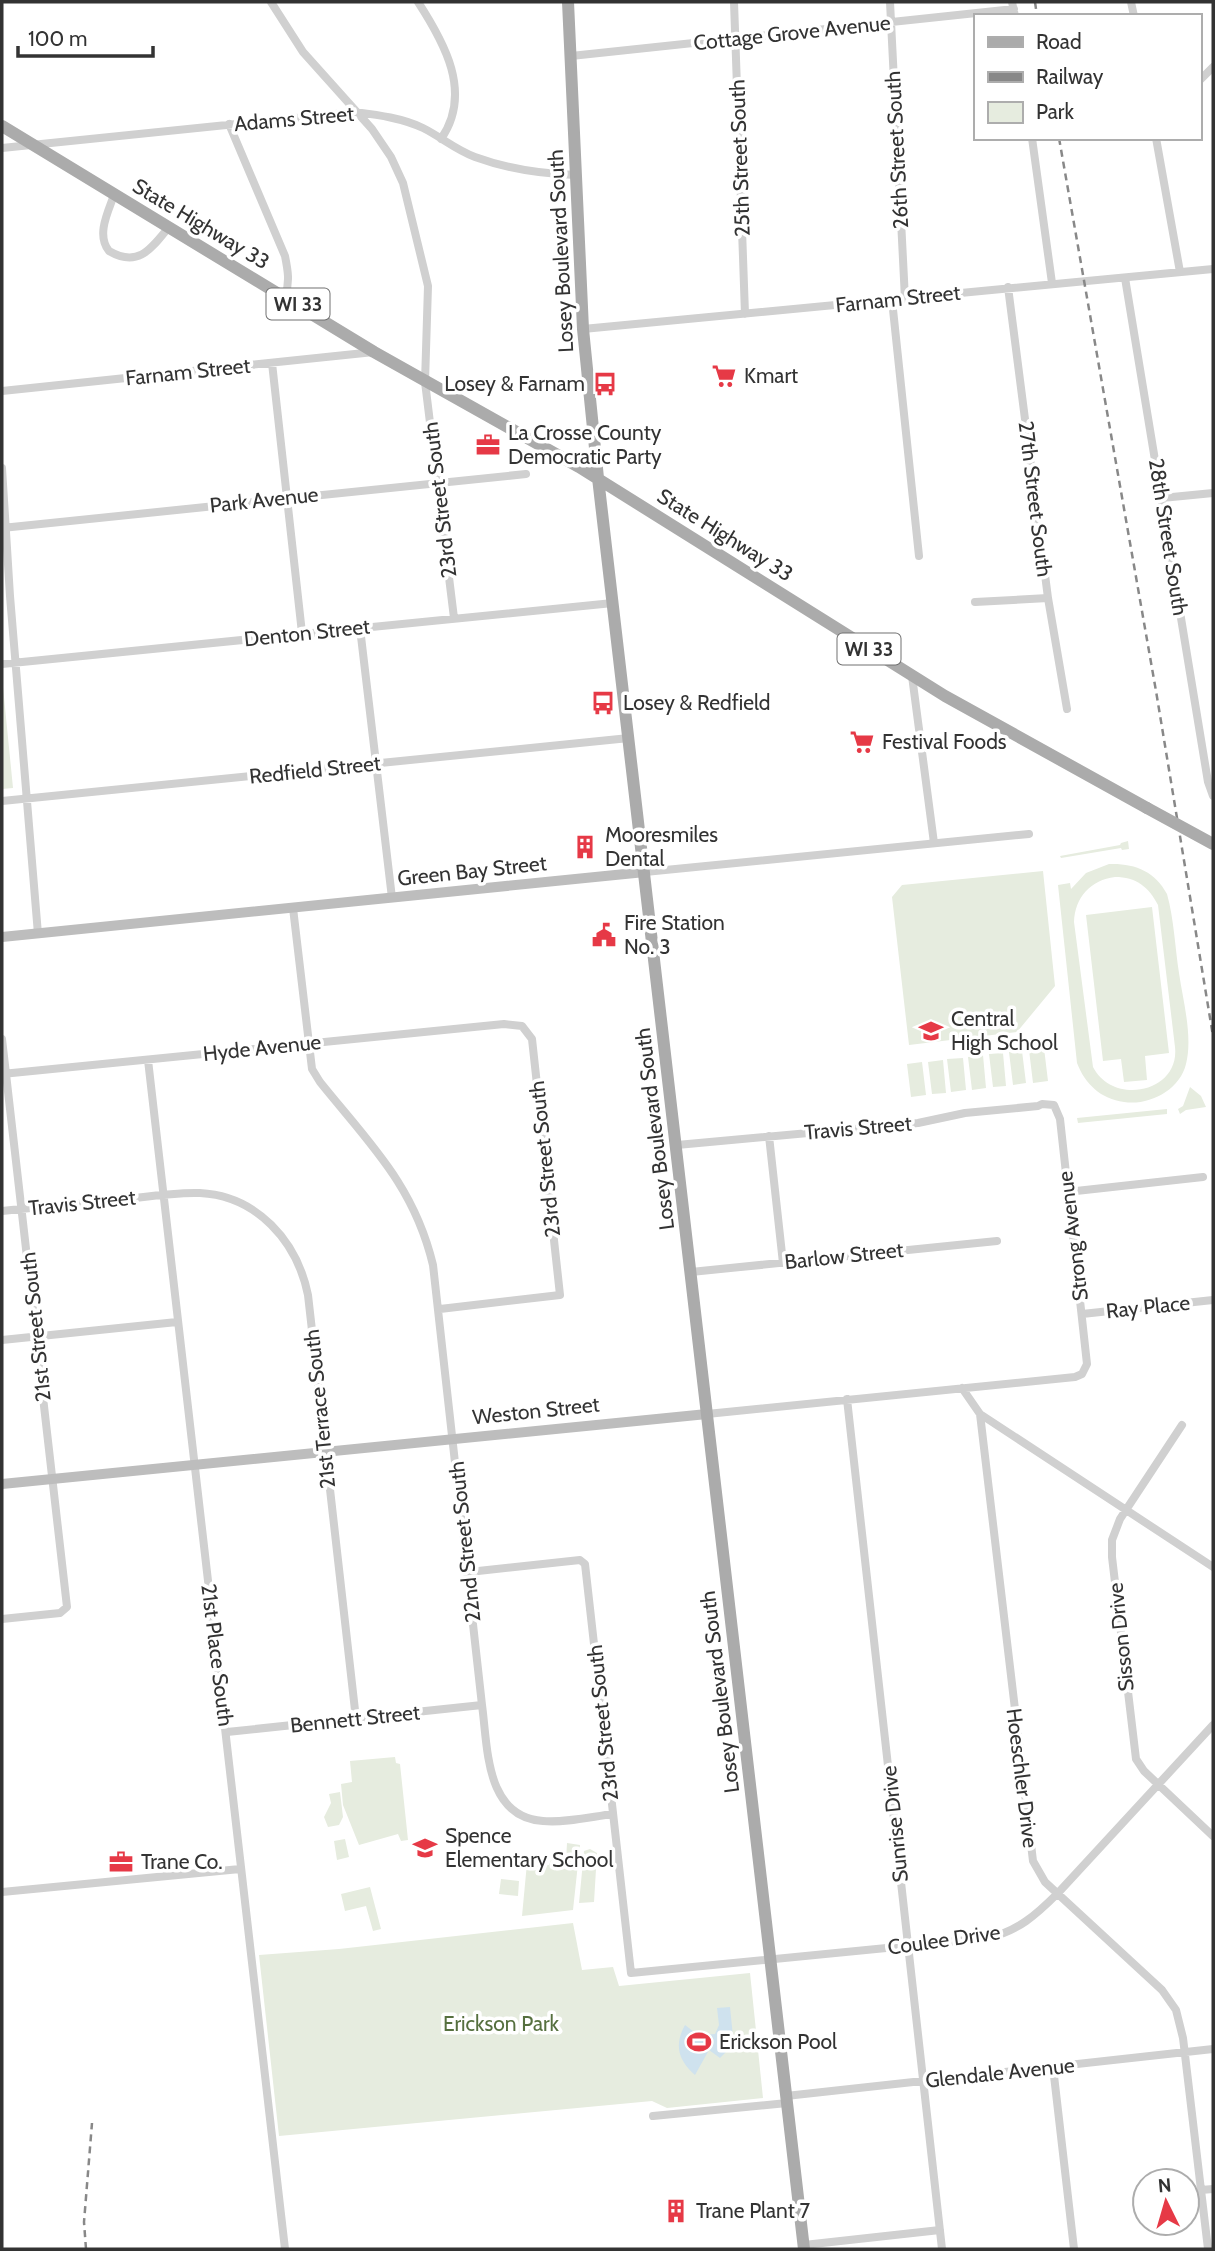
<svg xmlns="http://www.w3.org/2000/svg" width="1215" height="2251" viewBox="0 0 1215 2251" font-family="Cabin,sans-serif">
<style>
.green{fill:#e6ecdf;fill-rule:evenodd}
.water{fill:#cfe2ee}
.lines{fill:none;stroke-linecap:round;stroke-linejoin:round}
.street{stroke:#d0d0d0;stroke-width:8}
.secondary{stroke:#bdbdbd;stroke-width:10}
.primary{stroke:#ababab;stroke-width:12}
.rail{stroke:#888;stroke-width:2.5;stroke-dasharray:7 5;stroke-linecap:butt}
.primary-bridge{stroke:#ababab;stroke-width:12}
.labels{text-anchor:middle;stroke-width:7;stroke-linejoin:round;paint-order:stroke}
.shield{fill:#fff;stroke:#707070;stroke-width:2}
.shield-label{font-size:19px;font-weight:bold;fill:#333}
.street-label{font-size:21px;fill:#333;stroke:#fff}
.poi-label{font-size:21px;fill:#333;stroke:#fff;text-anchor:start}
.park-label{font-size:21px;fill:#56703f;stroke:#fff}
</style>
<rect width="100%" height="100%" fill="#fff"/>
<!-- green -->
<path class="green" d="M2,677L13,788L2,789Z
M1128,841L1129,849L1122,850L1121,848L1061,858L1060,856L1120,845L1121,843Z
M1109,864C1134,863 1155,871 1167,894C1174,919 1175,947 1179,973C1183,1001 1193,1036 1186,1064C1180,1090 1149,1106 1124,1102C1101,1099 1085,1084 1077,1063L1058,885L1070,883L1071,889L1086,873ZM1115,877C1136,877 1149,887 1158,905L1175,1047C1180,1093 1113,1106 1093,1067L1074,922C1075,897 1091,880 1115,877Z
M1043,871L1055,986L1017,1032L909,1045L892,897L902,885Z
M1152,907L1169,1053L1145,1056L1147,1080L1124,1082L1121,1059L1103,1061L1086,915Z
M1044,1048L1048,1081L1033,1083L1029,1050Z
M1022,1051L1026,1083L1013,1085L1009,1052Z
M1003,1053L1006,1086L993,1087L989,1054Z
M983,1055L986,1088L972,1090L968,1057Z
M963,1058L966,1090L951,1092L947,1059Z
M943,1060L946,1093L932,1094L928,1062Z
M922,1062L926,1095L911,1097L907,1064Z
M1190,1087L1201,1096L1206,1107L1186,1110L1180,1114L1178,1109L1183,1106Z
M1167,1109V1114L1078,1123L1077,1118Z
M395,1757L396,1763L400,1764L408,1840L401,1841L398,1834L359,1845L343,1805L341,1784L352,1782L350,1761Z
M340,1792L343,1817L339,1825L328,1827L324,1817L331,1803L329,1794Z
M345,1839L349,1857L337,1860L334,1841Z
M567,1843L580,1845L573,1910L522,1916L527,1863L549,1865L551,1860L566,1861Z
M590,1849L597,1853L594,1902L579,1903L584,1851Z
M501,1879L519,1881L518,1896L499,1894Z
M370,1887L381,1929L373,1931L366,1906L345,1911L341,1894Z
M573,1923L582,1970L613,1967L619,1986L750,1973L763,2098L667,2108L652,2101L279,2136L259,1955L339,1949Z"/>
<!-- water -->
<path class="water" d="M730,2007L733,2037H721L718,2040L728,2050L720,2058L709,2050L695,2075C678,2060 674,2045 685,2025L698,2035L715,2034L719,2025L717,2008Z"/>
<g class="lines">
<!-- street -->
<path class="street" d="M271,2L303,52L372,129L391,157L403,183L428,286L425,382L454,618
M418,2C444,42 473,93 441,139
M734,2L745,314
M890,2L905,299
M1012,2L1015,16
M1131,2L1134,16
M571,56L1014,9
M1199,81L1213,67
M229,124L285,256C288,271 290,282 285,296
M1032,138L1052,283
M1156,138L1180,272
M2,148L355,112C378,115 402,118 423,128C441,137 456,150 475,157C508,169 541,174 576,175
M114,195C108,212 96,235 109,251C138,268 151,249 168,228
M1125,278L1208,782L1213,796
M1008,287L1048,598L1067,709
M892,300L919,556
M583,329L1213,269
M272,363L302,633
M2,391L374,352
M2,468L10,596L38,934
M1162,498L1213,493
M2,528L526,474
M975,602L1048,598
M360,628L392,898
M2,664L613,603
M912,676L934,843
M2,801L629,738
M645,872L1029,834
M293,908L312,1069L320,1082C369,1143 414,1185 433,1265L482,1705C488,1748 485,1817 543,1821C565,1823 590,1817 613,1814
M2,1039L67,1607L60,1613L2,1619
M148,1060L285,2249
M2,1074L504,1024L522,1026L532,1039L560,1295L440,1309
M769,1136L783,1263
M677,1145L918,1123L965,1113L1038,1106L1042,1104L1054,1105L1060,1119L1087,1364L1082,1374L1075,1377L707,1414
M1067,1192L1203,1177
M2,1211C41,1207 80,1203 119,1200C146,1197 173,1192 200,1193C257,1196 297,1241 308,1295L356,1719
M691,1272L997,1241
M1082,1314L1213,1300
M2,1340L177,1322
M962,1388L980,1414L1213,1567
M847,1399L942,2249
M980,1414L1033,1861L1045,1882L1162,1990L1176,2010L1183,2038L1208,2249
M1182,1425L1120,1519L1112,1540V1557L1136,1759L1144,1771L1213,1836
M469,1572L580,1560L585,1564L631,1973L988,1938C1018,1931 1036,1915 1058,1893L1213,1725
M227,1732L482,1705
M2,1892L240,1869
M1053,2067L1074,2249
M786,2096L1213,2049
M653,2116L787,2103
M1201,2190L1213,2189
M804,2245L940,2230"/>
<!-- secondary -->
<path class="secondary" d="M2,937L645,872
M2,1484L707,1414"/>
<!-- primary -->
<path class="primary" d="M568,2L583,329L598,478L804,2249
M2,126L374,352L579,467L945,696L1147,808"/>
<!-- rail -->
<path class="rail" d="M1035,2L1037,16
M1059,138L1156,691L1213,1036
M86,2249L84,2222L92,2123"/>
<!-- primary-bridge -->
<path class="primary-bridge" d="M1147,808L1213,844"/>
</g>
<!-- icons -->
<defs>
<g id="supermarket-bare" transform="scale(1.89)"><path d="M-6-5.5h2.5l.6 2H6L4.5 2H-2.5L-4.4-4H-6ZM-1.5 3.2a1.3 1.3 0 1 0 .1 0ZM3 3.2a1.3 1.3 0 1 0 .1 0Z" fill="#e63946" stroke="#fff" stroke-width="2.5" paint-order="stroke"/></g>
<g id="bus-bare" transform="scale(1.89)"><path d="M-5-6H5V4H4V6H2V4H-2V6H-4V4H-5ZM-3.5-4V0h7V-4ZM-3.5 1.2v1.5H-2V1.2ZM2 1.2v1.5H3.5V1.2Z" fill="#e63946" stroke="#fff" stroke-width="2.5" paint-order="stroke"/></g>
<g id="office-bare" transform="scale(1.89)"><path d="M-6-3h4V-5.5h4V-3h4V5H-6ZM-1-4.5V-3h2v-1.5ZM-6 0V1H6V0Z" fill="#e63946" stroke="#fff" stroke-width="2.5" paint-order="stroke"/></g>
<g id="building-bare" transform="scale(1.89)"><path d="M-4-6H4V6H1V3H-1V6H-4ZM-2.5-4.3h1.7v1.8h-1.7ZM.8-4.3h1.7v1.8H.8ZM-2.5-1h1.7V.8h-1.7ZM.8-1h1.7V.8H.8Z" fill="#e63946" stroke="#fff" stroke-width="2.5" paint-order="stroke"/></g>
<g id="civic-bare" transform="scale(1.89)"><path d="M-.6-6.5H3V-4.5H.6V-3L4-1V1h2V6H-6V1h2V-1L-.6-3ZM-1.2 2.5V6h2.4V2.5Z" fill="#e63946" stroke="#fff" stroke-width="2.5" paint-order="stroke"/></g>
<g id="school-bare" transform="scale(1.89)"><path d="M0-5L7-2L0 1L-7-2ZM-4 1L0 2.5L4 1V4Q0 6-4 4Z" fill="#e63946" stroke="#fff" stroke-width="2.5" paint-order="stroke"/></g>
<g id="stadium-bare" transform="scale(1.89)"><path d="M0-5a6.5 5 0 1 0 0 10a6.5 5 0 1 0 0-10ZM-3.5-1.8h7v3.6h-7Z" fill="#e63946" stroke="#fff" stroke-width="2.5" paint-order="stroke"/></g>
</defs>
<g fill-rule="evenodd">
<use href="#supermarket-bare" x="724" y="376"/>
<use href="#bus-bare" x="605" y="384"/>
<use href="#office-bare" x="488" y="445"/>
<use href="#bus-bare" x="603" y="703"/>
<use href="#supermarket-bare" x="862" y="742"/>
<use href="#building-bare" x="585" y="847"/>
<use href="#civic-bare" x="604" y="935"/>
<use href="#school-bare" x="931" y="1031"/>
<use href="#school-bare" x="425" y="1848"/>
<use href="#office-bare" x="121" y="1862"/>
<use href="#stadium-bare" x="699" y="2042"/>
<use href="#building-bare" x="676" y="2211"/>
</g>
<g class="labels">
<!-- shield labels -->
<g class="shield">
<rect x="266.5" y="288.5" width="63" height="31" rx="5"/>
<rect x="837.5" y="633.5" width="63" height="31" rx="5"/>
</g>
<g class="shield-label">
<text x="298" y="311">WI 33</text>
<text x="869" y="656">WI 33</text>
</g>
<!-- street labels -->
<g class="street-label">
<text transform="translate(792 33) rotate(-6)" y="7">Cottage Grove Avenue</text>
<text transform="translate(294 119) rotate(-5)" y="7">Adams Street</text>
<text transform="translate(897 150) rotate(-93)" y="7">26th Street South</text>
<text transform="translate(740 158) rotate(-92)" y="7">25th Street South</text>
<text transform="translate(201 224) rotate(31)" y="7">State Highway 33</text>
<text transform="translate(561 251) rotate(-93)" y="7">Losey Boulevard South</text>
<text transform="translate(898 299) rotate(-6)" y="7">Farnam Street</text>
<text transform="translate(188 372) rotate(-6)" y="7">Farnam Street</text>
<text transform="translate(1035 499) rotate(83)" y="7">27th Street South</text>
<text transform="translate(264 500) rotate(-6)" y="7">Park Avenue</text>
<text transform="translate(440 500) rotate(-97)" y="7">23rd Street South</text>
<text transform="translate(725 535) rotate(32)" y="7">State Highway 33</text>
<text transform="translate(1168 537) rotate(81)" y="7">28th Street South</text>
<text transform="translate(307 633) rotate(-6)" y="7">Denton Street</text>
<text transform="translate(315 770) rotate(-6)" y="7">Redfield Street</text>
<text transform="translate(472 871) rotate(-6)" y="7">Green Bay Street</text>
<text transform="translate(262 1048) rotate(-6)" y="7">Hyde Avenue</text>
<text transform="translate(858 1128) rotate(-5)" y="7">Travis Street</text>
<text transform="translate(655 1129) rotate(-97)" y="7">Losey Boulevard South</text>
<text transform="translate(545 1159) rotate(-96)" y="7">23rd Street South</text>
<text transform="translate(82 1203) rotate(-6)" y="7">Travis Street</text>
<text transform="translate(1073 1236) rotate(-97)" y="7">Strong Avenue</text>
<text transform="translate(844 1256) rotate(-6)" y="7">Barlow Street</text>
<text transform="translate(1148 1307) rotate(-6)" y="7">Ray Place</text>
<text transform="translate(36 1327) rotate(-96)" y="7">21st Street South</text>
<text transform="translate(320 1409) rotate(-96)" y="7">21st Terrace South</text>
<text transform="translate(536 1411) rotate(-6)" y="7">Weston Street</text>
<text transform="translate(465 1542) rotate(-96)" y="7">22nd Street South</text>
<text transform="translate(1121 1637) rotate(-96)" y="7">Sisson Drive</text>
<text transform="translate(217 1655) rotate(83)" y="7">21st Place South</text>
<text transform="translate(720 1692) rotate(-97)" y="7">Losey Boulevard South</text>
<text transform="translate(355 1719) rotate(-6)" y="7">Bennett Street</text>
<text transform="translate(603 1723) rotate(-96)" y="7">23rd Street South</text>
<text transform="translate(1022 1778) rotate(83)" y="7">Hoeschler Drive</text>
<text transform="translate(895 1824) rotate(-96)" y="7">Sunrise Drive</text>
<text transform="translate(944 1940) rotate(-8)" y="7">Coulee Drive</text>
<text transform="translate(1000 2073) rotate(-6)" y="7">Glendale Avenue</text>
</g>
<!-- poi labels -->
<g class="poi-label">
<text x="744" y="383">Kmart</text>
<text x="585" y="391" text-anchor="end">Losey &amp; Farnam</text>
<text x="508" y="440">La Crosse County<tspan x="508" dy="24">Democratic Party</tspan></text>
<text x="623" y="710">Losey &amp; Redfield</text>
<text x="882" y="749">Festival Foods</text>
<text x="605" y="842">Mooresmiles<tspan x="605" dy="24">Dental</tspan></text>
<text x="624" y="930">Fire Station<tspan x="624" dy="24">No. 3</tspan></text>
<text x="951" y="1026">Central<tspan x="951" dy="24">High School</tspan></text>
<text x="445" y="1843">Spence<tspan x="445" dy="24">Elementary School</tspan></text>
<text x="141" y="1869">Trane Co.</text>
<text x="719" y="2049">Erickson Pool</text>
<text x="696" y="2218">Trane Plant 7</text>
</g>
<!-- park labels -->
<g class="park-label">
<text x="501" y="2031">Erickson Park</text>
</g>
</g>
<!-- border -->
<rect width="1215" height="2251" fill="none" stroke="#333333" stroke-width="7"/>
<!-- legend -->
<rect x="974" y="14" width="228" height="126" fill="#ffffff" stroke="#adadad" stroke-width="2"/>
<rect x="988" y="37" width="35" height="10" fill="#ababab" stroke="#adadad" stroke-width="2"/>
<text x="1036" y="49" font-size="21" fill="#333333">Road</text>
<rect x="988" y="72" width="35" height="10" fill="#888888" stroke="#adadad" stroke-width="2"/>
<text x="1036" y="84" font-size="21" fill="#333333">Railway</text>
<rect x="988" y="102" width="35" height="21" fill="#e6ecdf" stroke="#adadad" stroke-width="2"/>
<text x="1036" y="119" font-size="21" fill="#333333">Park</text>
<!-- north arrow -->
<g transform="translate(1166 2202) rotate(355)"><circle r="33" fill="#ffffff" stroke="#adadad" stroke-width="2"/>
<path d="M0-5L12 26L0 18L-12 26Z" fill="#e63946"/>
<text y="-10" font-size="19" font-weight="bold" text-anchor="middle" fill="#333333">N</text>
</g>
<!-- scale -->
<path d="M18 46v10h135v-10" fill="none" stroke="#333333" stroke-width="3.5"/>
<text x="28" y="46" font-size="21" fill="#333333" stroke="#ffffff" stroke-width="5" paint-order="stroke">100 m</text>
</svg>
